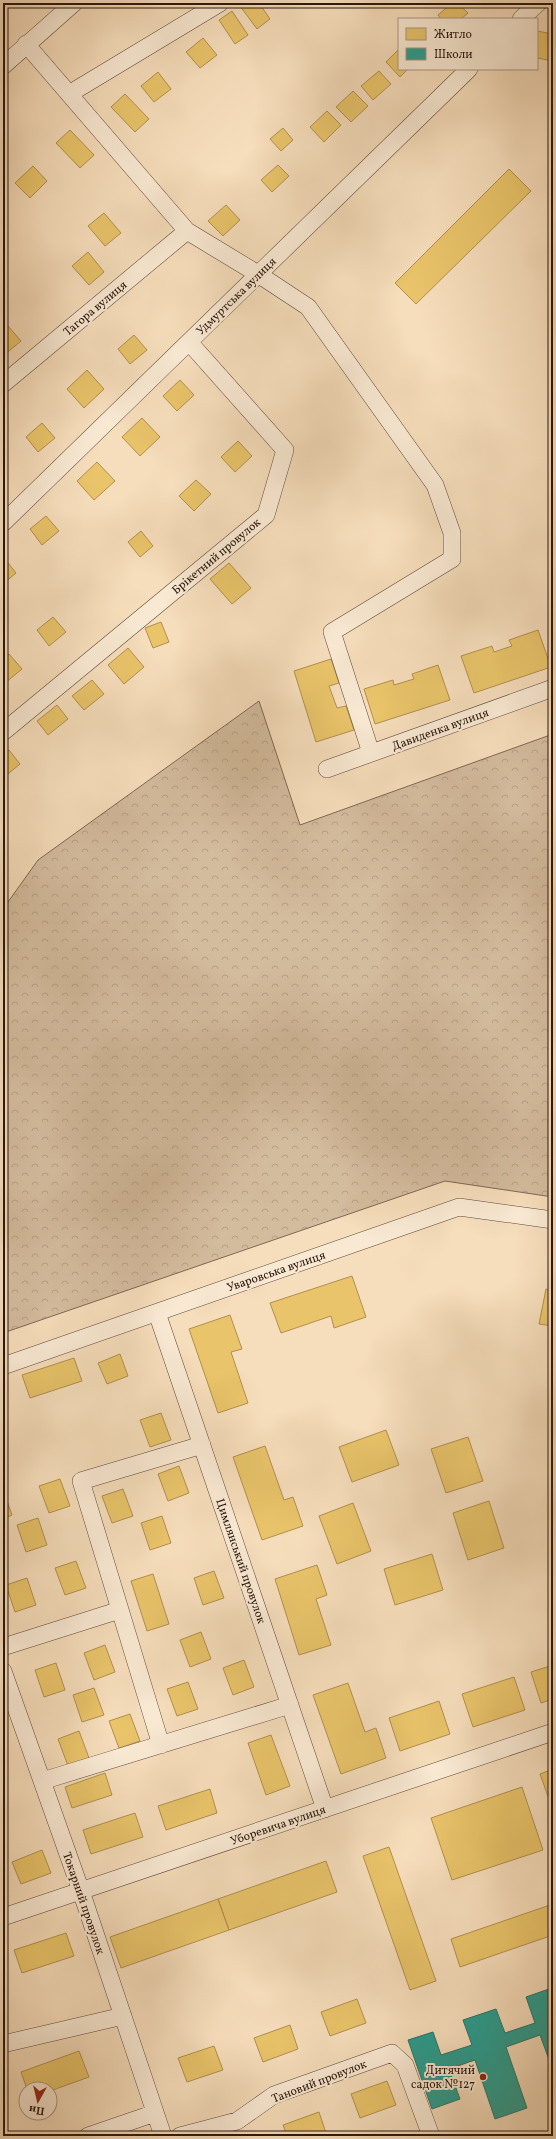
<svg xmlns="http://www.w3.org/2000/svg" width="556" height="2139" viewBox="0 0 556 2139" font-family="Vollkorn,serif">
<style>
.forest{fill:url(#forest-crowns);stroke:#7f6854}
.homes{fill:#e9c46a;stroke:#b0904e}
.schools{fill:#2a9d8f;stroke:#2a7468}
.lines{fill:none;stroke-linecap:round;stroke-linejoin:round}
.minor-casing{stroke:#5e4838;stroke-width:18}
.minor{stroke:#f9e9d3;stroke-width:17}
.poi-dot{fill:#8f2418;stroke:#f9e9d3;stroke-width:1.5}
.labels{text-anchor:middle;stroke-width:4;stroke-linejoin:round;paint-order:stroke}
.street-label{font-size:12px;fill:#2b160c;stroke:#f9e9d3}
.poi-label{font-size:12px;fill:#2b160c;stroke:#f9e9d3;text-anchor:end}
</style>
<defs>
<pattern id="forest-crowns" width="20" height="18" patternUnits="userSpaceOnUse"><rect width="20" height="18" fill="#d3bb9d"/><path d="M2 6a3 3 0 1 1 6 0M12 15a3 3 0 1 1 6 0" fill="none" stroke="#b5a086"/></pattern>
</defs>
<rect width="100%" height="100%" fill="#f6ddbb"/>
<filter id="stains"><feTurbulence type="fractalNoise" baseFrequency=".005" numOctaves="4"/><feColorMatrix values="0 0 0 0 .2 0 0 0 0 .09 0 0 0 0 .02 0 0 0 .5 -.17"/></filter>
<radialGradient id="worn" r=".72"><stop offset=".6" stop-color="#630" stop-opacity="0"/><stop offset="1" stop-color="#630" stop-opacity=".3"/></radialGradient>
<!-- forest -->
<path class="forest" d="M259,701L300,825L553,734V1197L445,1181L3,1333V909L38,860Z"/>
<!-- homes -->
<path class="homes" d="M244,3H259L270,19L257,29L240,6Z
M452,3H458L468,13L461,19H441L438,15Z
M232,11L248,35L235,44L219,20Z
M537,31L553,34V61L537,58Z
M203,38L217,55L200,68L186,52Z
M399,49V69H408L400,77L386,62Z
M379,71L391,84L373,100L361,86Z
M158,72L171,89L154,102L141,86Z
M353,91L368,106L351,122L336,107Z
M125,94L149,119L135,132L111,107Z
M327,111L341,125L324,142L310,127Z
M283,128L293,140L281,151L270,139Z
M70,130L94,155L80,168L56,143Z
M278,165L289,176L272,192L261,180Z
M33,166L47,181L30,198L15,183Z
M509,169L531,191L416,304L395,283Z
M226,205L240,220L223,236L208,221Z
M104,213L121,233L105,246L88,226Z
M88,252L104,272L89,285L72,266Z
M8,326L21,341L3,356V330Z
M134,335L147,350L130,364L118,349Z
M87,370L104,389L84,408L67,389Z
M180,380L194,395L177,411L163,396Z
M142,418L160,437L140,456L122,437Z
M42,423L55,438L38,452L26,437Z
M238,441L252,456L235,472L221,457Z
M97,462L115,481L94,500L77,481Z
M3,473L8,480L3,484Z
M196,480L211,494L194,511L179,496Z
M46,516L59,531L42,545L30,529Z
M141,531L153,546L140,557L128,542Z
M4,558L16,573L3,584V559Z
M229,563L251,588L232,604L210,579Z
M53,617L66,632L49,646L37,630Z
M161,622L169,642L153,648L145,628Z
M538,630L551,667L474,693L461,656L492,646L494,652L512,646L509,640Z
M128,648L144,667L124,684L108,665Z
M9,654L22,669L5,683L3,680V659Z
M331,659L339,683L329,686L337,708L346,706L354,730L316,742L294,671Z
M438,665L450,700L375,724L364,689L393,680L394,685L414,679L412,674Z
M92,680L104,694L84,710L72,696Z
M57,705L68,719L48,735L37,721Z
M9,750L20,764L3,778V755Z
M352,1276L366,1317L334,1328L331,1316L281,1333L270,1303Z
M546,1289L553,1291V1326L539,1324Z
M230,1315L242,1349L231,1352L248,1403L218,1413L189,1329Z
M120,1354L128,1376L107,1384L98,1363Z
M74,1358L82,1381L30,1398L22,1375Z
M161,1413L171,1440L150,1447L140,1420Z
M386,1430L399,1465L352,1482L339,1447Z
M468,1437L483,1481L446,1493L431,1449Z
M265,1446L284,1500L293,1497L303,1526L262,1540L233,1457Z
M179,1466L189,1493L168,1501L158,1474Z
M60,1479L70,1506L49,1513L39,1486Z
M123,1489L133,1516L112,1523L102,1496Z
M3,1490L12,1515L3,1519Z
M489,1501L504,1548L468,1560L453,1513Z
M353,1503L371,1551L337,1564L319,1516Z
M162,1516L171,1543L150,1550L141,1523Z
M38,1518L47,1545L26,1552L17,1525Z
M432,1554L443,1590L395,1605L384,1569Z
M76,1561L86,1588L65,1595L55,1568Z
M317,1565L327,1595L316,1599L331,1645L299,1655L275,1579Z
M214,1571L224,1598L203,1605L194,1578Z
M153,1574L169,1624L147,1631L131,1581Z
M27,1578L36,1605L15,1612L6,1585Z
M201,1632L211,1659L190,1667L180,1640Z
M105,1645L115,1672L94,1680L84,1653Z
M244,1660L254,1687L233,1695L223,1668Z
M56,1663L65,1690L44,1697L35,1670Z
M553,1665V1699L541,1703L531,1672Z
M514,1677L525,1710L473,1727L462,1694Z
M188,1682L198,1709L177,1716L167,1689Z
M348,1683L365,1732L376,1728L386,1758L341,1774L313,1695Z
M94,1688L104,1715L82,1722L73,1695Z
M439,1701L450,1734L400,1751L389,1718Z
M130,1714L140,1741L119,1748L109,1721Z
M79,1731L89,1758L68,1766L58,1739Z
M271,1735L290,1786L266,1795L248,1743Z
M553,1769V1798L549,1799L540,1774Z
M105,1773L112,1795L72,1808L65,1787Z
M522,1787L543,1850L452,1880L431,1818Z
M210,1789L217,1813L166,1830L158,1806Z
M135,1813L143,1837L91,1854L83,1830Z
M389,1847L436,1981L410,1990L363,1856Z
M42,1850L51,1873L21,1884L12,1862Z
M326,1861L337,1892L229,1930L218,1899Z
M218,1899L229,1930L121,1968L110,1937Z
M553,1904V1935L460,1967L451,1939Z
M66,1933L74,1956L22,1973L14,1950Z
M357,1999L366,2023L330,2036L321,2012Z
M290,2025L298,2049L263,2062L254,2038Z
M214,2046L223,2070L187,2082L178,2058Z
M79,2051L89,2077L50,2091V2089H27L21,2072Z
M387,2081L396,2105L360,2118L351,2094Z
M319,2112L327,2136H287L283,2125Z"/>
<!-- schools -->
<path class="schools" d="M549,1989L553,2001V2064L551,2065L540,2035L506,2047L527,2108L495,2119L475,2060L449,2069L460,2099L432,2109L408,2040L433,2032L441,2055L472,2045L463,2020L496,2009L505,2033L535,2023L526,1997Z"/>
<g class="lines">
<!-- minor casing -->
<g class="minor-casing">
<path id="minor" d="M521,19L538,3
M26,44L187,231L258,274L308,307L435,485L452,533V559L332,632L371,753
M3,66L74,3
M69,94L220,3
M3,384L187,231
M3,523L469,69
M3,732L266,515L285,450L189,342
M327,769L553,688
M157,1313L325,1809
M3,1366L459,1207L553,1220
M3,1647L120,1610
M3,1671L81,1891L163,2136
M161,1745L81,1481L202,1445
M42,1781L290,1705
M3,1917L553,1732
M3,2044L123,2016
M88,2136L155,2113
M180,2136L237,2121L274,2095L392,2053L405,2065L431,2136"/>
</g>
<!-- minor -->
<use href="#minor" class="minor"/>
</g>
<!-- markers -->
<circle class="poi-dot" cx="483" cy="2077" r="4"/>
<g class="labels">
<!-- street labels -->
<g class="street-label">
<text transform="translate(236 296) rotate(-44)" y="4">Удмуртська вулиця</text>
<text transform="translate(95 308) rotate(-40)" y="4">Тагора вулиця</text>
<text transform="translate(216 556) rotate(-40)" y="4">Брiкетний провулок</text>
<text transform="translate(440 729) rotate(-20)" y="4">Давиденка вулиця</text>
<text transform="translate(276 1271) rotate(-19)" y="4">Уваровська вулиця</text>
<text transform="translate(241 1561) rotate(71)" y="4">Цимлянський провулок</text>
<text transform="translate(278 1825) rotate(-19)" y="4">Уборевича вулиця</text>
<text transform="translate(84 1903) rotate(71)" y="4">Токарний провулок</text>
<text transform="translate(319 2081) rotate(-21)" y="4">Тановий провулок</text>
</g>
<!-- poi labels -->
<g class="poi-label">
<text x="475" y="2074">Дитячий<tspan x="475" dy="14">садок №127</tspan></text>
</g>
</g>
<!-- margin -->
<rect width="556" height="2139" fill="none" stroke="#f6ddbb" stroke-width="16"/>
<rect x="4" y="4" width="548" height="2131" fill="none" stroke="#2b160c" stroke-width="2"/>
<rect x="8" y="8" width="540" height="2123" fill="none" stroke="#2b160c"/>
<!-- legend -->
<rect x="398" y="18" width="140" height="52" fill="#f9e9d3" stroke="#a79583"/>
<rect x="406" y="28" width="20" height="12" fill="#e9c46a" stroke="#a79583"/>
<text x="434" y="38" font-size="12" fill="#2b160c">Житло</text>
<rect x="406" y="48" width="20" height="12" fill="#2a9d8f" stroke="#a79583"/>
<text x="434" y="58" font-size="12" fill="#2b160c">Школи</text>
<!-- north arrow -->
<g transform="translate(38 2101) rotate(188)"><circle r="19" fill="#f9e9d3" stroke="#a79583"/>
<path d="M0-3L7 15L0 10L-7 15Z" fill="#8f2418"/>
<text y="-6" font-size="11" font-weight="bold" text-anchor="middle" fill="#2b160c">Пн</text>
</g>
<rect width="100%" height="100%" filter="url(#stains)"/>
<rect width="100%" height="100%" fill="url(#worn)"/>
</svg>
